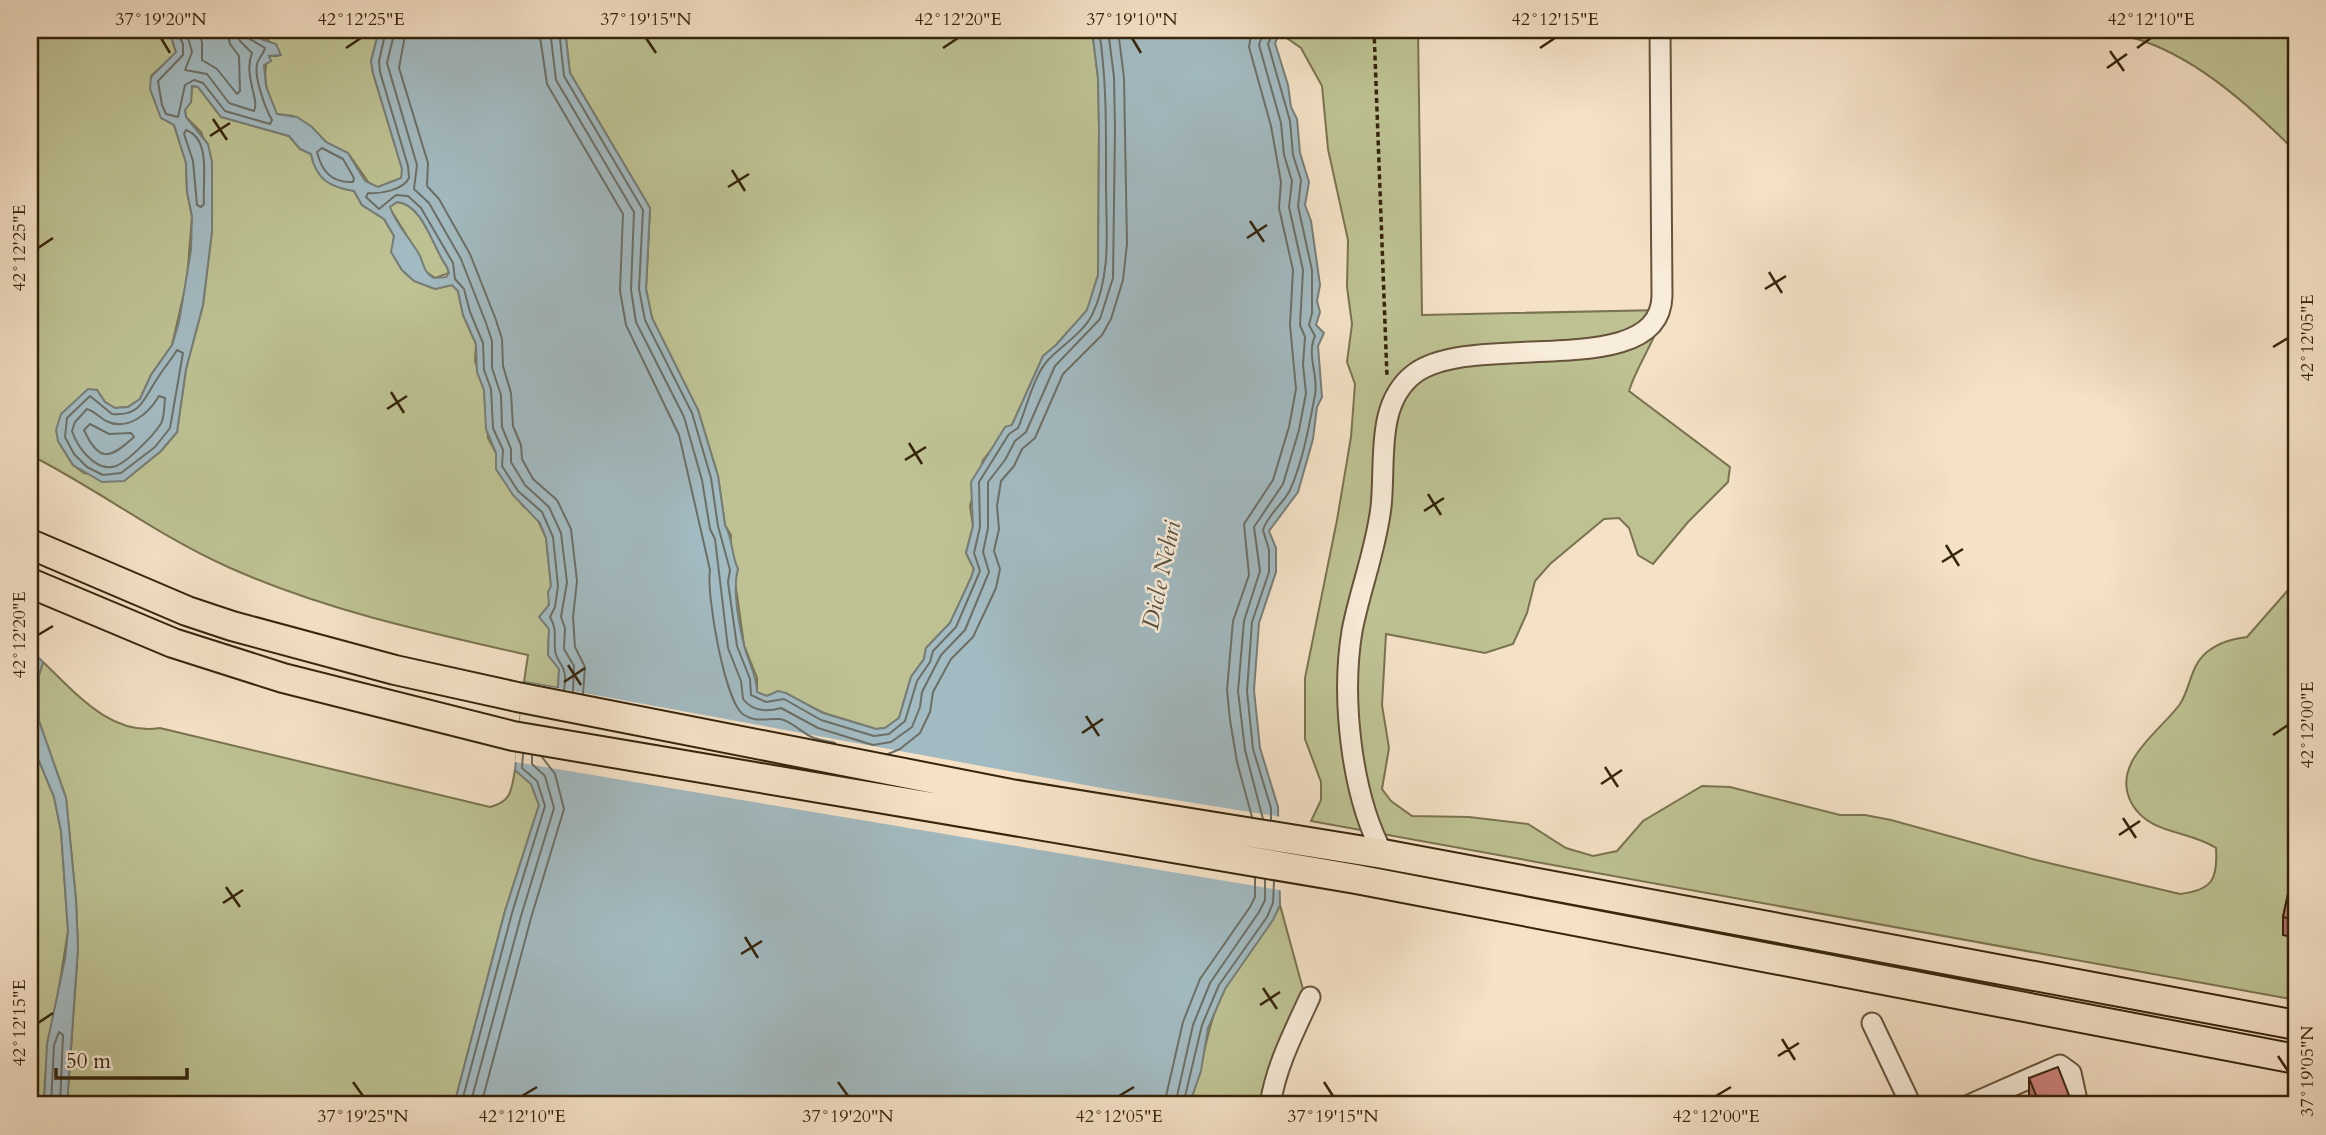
<svg xmlns="http://www.w3.org/2000/svg" width="2326" height="1135" viewBox="0 0 2326 1135" font-family="Cardo,serif">
<style>
.green{fill:#bec293;stroke:#7a734f;stroke-width:2}
.water{fill:#a2bac1;stroke:#777e78;stroke-width:2;fill-rule:evenodd}
.pier{fill:#f4e1c6}
.lines{fill:none;stroke-linecap:round;stroke-linejoin:round}
.shore{stroke:#6c6f66;stroke-width:2}
.minor-casing{stroke:#66533a;stroke-width:23}
.highway-casing{stroke:#36240b;stroke-width:32}
.path{stroke:#36240b;stroke-width:3.5;stroke-dasharray:5 3.5;stroke-linecap:butt}
.minor{stroke:#f8ecda;stroke-width:19}
.highway{stroke:#f4e1c6;stroke-width:28}
.wall{fill:#b0706b;stroke:#36240b;stroke-width:2}
.shaded-wall{fill:#905b57;stroke:#36240b;stroke-width:2}
.building{fill:#cd827c;stroke:#36240b;stroke-width:2}
.ticks{fill:none;stroke:#36240b;stroke-width:2.5}
.labels{text-anchor:middle;stroke-width:5;stroke-linejoin:round;paint-order:stroke}
.water-label{font-size:24px;font-style:italic;fill:#565142;stroke:#f8ecda}
.neatline{fill:none;stroke:#36240b;stroke-width:2.5}
.ticks-label{font-size:18px;text-anchor:middle;fill:#36240b}
</style>
<rect width="100%" height="100%" fill="#f4e1c6"/>
<filter id="stains"><feTurbulence type="fractalNoise" baseFrequency=".00286" numOctaves="4"/><feColorMatrix values="0 0 0 0 .2 0 0 0 0 .09 0 0 0 0 .02 0 0 0 .5 -.17"/></filter>
<radialGradient id="worn" r=".72"><stop offset=".6" stop-color="#630" stop-opacity="0"/><stop offset="1" stop-color="#630" stop-opacity=".3"/></radialGradient>
<!-- green -->
<path class="green" d="M30,30H169L176,53L151,76L174,125L186,162L187,192L192,216L187,280L172,345L151,375L140,399L128,407L115,408L105,402L97,390L58,441L73,465L84,473L124,481L161,451L177,432L186,369L203,305L212,231V162L201,132L186,117L185,110L191,102L192,86L198,87L221,117L289,136L300,149L311,154C315,176 333,188 354,191L362,205L384,219L394,236L392,253L402,270L414,281L435,289L452,285L458,291L463,315L476,344L475,361L484,390L488,438L496,453V469L523,506L536,516L546,538L551,586L546,624L549,629L548,655L559,669L558,688L524,682L528,655C426,632 324,610 228,567C158,536 98,489 30,455Z
M250,30H379L371,61L373,73L402,168V178L378,187L371,186L348,153L331,146L293,116L277,114C267,98 261,73 269,56H277L268,40Z
M565,30H1092L1098,78L1099,128L1098,275L1087,311L1056,345L1043,356L1012,425L983,460L970,506L973,526L966,553L974,569L971,578L950,623L926,648L924,659L911,677L899,718L885,728L876,729L824,713L778,691L767,696L757,693V678L744,645L735,581L738,569L730,551L731,535L725,525L718,476L698,410L652,318L646,289L650,208L570,73Z
M1281,30H1418L1422,315L1662,310C1657,341 1638,362 1629,391L1730,467L1728,482L1688,522L1653,564L1638,555L1629,528L1619,518L1604,519L1550,564L1535,581L1527,613L1513,644L1485,653L1386,634L1382,705L1389,748L1382,789L1391,801L1412,816L1469,817L1528,824L1566,848L1593,856L1617,851L1643,821L1702,786L1730,787L1840,815H1865L1891,820L2036,860L2180,894C2212,890 2218,880 2216,848C2189,830 2150,835 2132,804C2109,763 2161,731 2180,704C2191,687 2190,666 2207,652C2220,642 2232,639 2247,637L2296,581V1000L1311,821L1321,800V782L1305,739V678L1337,520L1351,437L1355,384L1347,362L1352,324L1347,287L1348,240L1328,149L1322,86L1301,48L1281,34Z
M2090,30H2296V152C2253,109 2201,61 2143,41C2126,35 2107,33 2090,30Z
M397,202C423,204 433,248 447,267L449,273L435,278L425,271L420,257L389,207Z
M43,662C76,693 110,736 160,728L490,807C512,801 511,791 515,770L531,784L539,805L505,911L454,1105H67L78,948L76,900L66,798L39,721V675Z
M30,739L54,797L61,831L68,931L45,1076L44,1105H30Z
M1280,905L1307,1004L1270,1105H1189C1204,1068 1205,1027 1224,991C1239,960 1266,936 1280,905Z"/>
<!-- water -->
<path class="water" d="M169,30H250L261,39L276,44L281,55L269,56L271,61L264,65L266,86L277,114L297,117L312,127L326,142L348,153L365,181L378,187L401,178L402,169L373,73L371,61L379,30H565L570,73L650,208L646,289L652,318L698,410L718,476L725,525C733,539 731,554 738,569C732,590 739,624 744,645C748,662 757,675 757,692L767,696L778,691L786,693L823,713L876,729L885,728L899,718L911,677L924,659L926,648L950,623L971,578L974,569L966,553L973,526L971,482L1005,427L1012,425L1043,356L1056,345L1087,310L1098,275L1099,128L1098,78L1092,30H1281L1275,43L1288,85L1291,107L1297,119L1300,153L1309,182L1305,205L1311,221L1320,285L1317,301L1320,312L1316,325L1324,333L1318,346L1322,397L1317,407L1313,439L1298,492L1269,531L1276,548V572L1259,623L1254,690L1260,748L1278,807L1280,905L1273,920L1225,989L1208,1028L1201,1071L1189,1105H454L505,911L539,805L531,784L515,770L524,682L558,688L559,669L548,655L549,629L539,617L549,605L548,592L551,586L546,538L540,523L513,495L496,469V453L486,429L484,390L477,372L476,344L463,315L458,291L452,285L435,289L414,281L402,270L391,252L394,236L384,219L362,205L354,191C330,187 316,180 311,154L300,149L289,136L221,117L198,87L192,86L191,102L185,110L186,117L208,144L212,162V231L203,305L186,369L177,432L161,451L124,481L102,482L73,465L58,441L56,430L61,414L88,389L97,390L105,402L115,408L128,407L140,399L151,375L172,345L179,322L191,250L192,216L187,192L186,163L174,125L161,118L150,89L151,77L176,52ZM397,202C423,204 433,248 447,267L449,273L446,277L434,278C424,273 424,265 420,256C411,239 396,225 390,207Z
M30,649L43,662L39,675V721L66,798L76,900L78,948L67,1105H44L47,1044L65,959L68,931L61,831L54,797L30,739Z"/>
<!-- pier -->
<path class="pier" d="M524,682L1107,789L1282,817L1285,891L515,762Z"/>
<g class="lines">
<!-- shore -->
<path class="shore" d="M176,30L183,44V55L158,81L162,105L166,114L178,117L185,85L194,80L203,83L225,111L270,124L272,120C265,108 254,77 257,64C258,59 264,53 265,48L248,38L246,30
M186,30L192,52L185,70L207,74L229,103L254,111C260,100 243,75 252,53L240,41L237,30
M198,30L202,42V60L217,69L237,94L240,91L239,56L230,44L227,30
M386,30L379,61L380,72L408,166L409,178C403,190 381,194 368,193L366,197L379,209L396,195L408,196L421,208L453,263L455,279L464,289L470,312L483,343L484,370L491,389L493,428L503,450L502,466L518,491L542,512L553,537L558,586L555,607L550,617C557,629 554,635 555,649C555,664 569,662 564,690
M395,30L387,63L417,165L414,189L429,203L461,259L486,323L492,341V368L501,395L502,427L511,449V462L525,485L549,507L561,533L567,582L561,617L565,628L564,649L574,666L573,692
M406,30L399,68L428,163L427,186L439,199L470,254L496,320L502,339L503,366L511,393L513,426L521,445L522,459L533,479L557,500L571,529L577,581L573,617L575,647L585,667L583,694
M539,30L547,84L623,214L620,291L626,325L679,435L710,570C706,594 725,704 744,715C757,723 767,718 780,719C792,721 803,734 814,738C820,740 828,741 835,743
M550,30L556,80L634,212L631,290L636,322L684,417L702,480L710,529L715,539L728,648L741,681L743,699C753,712 767,712 781,708L818,728L873,745L891,742L912,727L920,707L922,692L941,655L965,630L989,572L983,552L988,528V482L1005,460L1015,441L1026,432L1055,366L1100,319L1113,278L1115,128L1114,77L1108,30
M559,30L564,76L643,210L639,289L645,320L692,413L711,478L718,526L730,570L728,582L737,646L750,679L751,695L766,702L784,699L821,720L874,736L889,734L905,721L917,681L930,662L933,651L956,627L980,571L974,553L980,527L979,482L1009,434L1018,428C1027,407 1033,377 1048,360C1061,346 1083,333 1092,315C1112,274 1106,228 1106,184C1106,132 1107,81 1099,30
M1252,30L1249,47L1271,126L1281,182L1279,208L1293,270L1290,325L1296,389L1289,427L1273,480L1244,524L1249,575L1233,621L1227,690L1230,720L1237,762L1252,817
M186,130C212,139 202,182 204,204L201,207L197,205L193,161L184,134Z
M322,148L343,159L354,178L353,182C332,183 322,172 317,152Z
M177,350L183,353L170,428L155,447L121,473L103,475L87,467L74,454L65,437L67,418L90,396L112,414C141,417 144,398 157,379C163,369 171,360 177,350Z
M159,396L165,398C164,406 165,419 160,425C153,436 127,462 116,466C95,473 77,446 72,431L75,422L87,409C94,411 99,417 106,421C128,432 149,413 159,396Z
M90,424L109,434L131,433L134,437C110,459 99,463 84,430Z
M30,658L35,665L31,692L36,737L30,741
M888,754L900,749L920,733L930,712L933,692L951,659L973,637L996,588L1000,569L994,551L999,529L997,506L1001,481L1014,466L1022,449L1035,438L1063,374L1102,335L1111,319L1123,280L1127,244L1124,78L1118,30
M1263,819L1245,750L1238,691L1244,621L1260,571L1254,527L1283,484L1299,430L1306,393L1303,365L1305,337L1300,325L1303,270L1289,207L1292,181L1284,155L1281,123L1259,45L1264,30
M1271,820V808L1253,749L1247,691L1252,622L1269,572V550L1263,530C1268,514 1283,504 1290,490C1303,461 1309,426 1315,395C1319,375 1306,356 1315,336L1309,325L1312,313V270L1298,206L1301,180L1293,155L1290,121L1268,44L1274,30
M51,1105L54,1045L59,1032L63,1035L60,1105
M461,1105L512,913L545,806L537,781L522,768L523,754
M470,1105L521,916L554,808L545,776L532,764V755
M481,1105L531,918L564,809L555,774L542,757
M1164,1105L1183,1022L1200,979L1250,907L1255,897V878
M1175,1105L1193,1025L1210,983L1259,912L1265,900V880
M1183,1105L1202,1025L1219,985L1267,917L1273,903L1274,881"/>
<!-- minor casing -->
<g class="minor-casing">
<path id="minor" d="M1383,854C1351,794 1341,698 1352,631C1360,589 1376,550 1381,507C1386,462 1375,404 1414,374C1473,329 1660,383 1662,296L1660,30
M1872,1023L1911,1105
M1270,1105C1276,1066 1294,1032 1310,997
M1969,1105L2060,1065L2071,1073L2078,1105"/>
</g>
<!-- highway casing -->
<g class="highway-casing">
<path id="highway" d="M30,544L187,611L232,626L395,670L517,697L1011,794L1383,854L2296,1025
M30,583L173,643L283,678L513,736L1356,879L2296,1059"/>
</g>
<!-- path -->
<path class="path" d="M1374,30L1387,377"/>
<!-- minor -->
<use href="#minor" class="minor"/>
<!-- highway -->
<use href="#highway" class="highway"/>
</g>
<!-- wall -->
<path class="wall" d="M2296,857V938L2283,935V917Z
M2029,1078L2070,1105H2033L2029,1094Z"/>
<!-- shaded-wall -->
<path class="shaded-wall" d="M2070,1098V1105H2063V1101Z"/>
<!-- building -->
<path class="building" d="M2296,857V920L2283,917Z
M2058,1067L2070,1098L2063,1101L2064,1105H2040L2029,1078Z"/>
<!-- ticks -->
<path class="ticks" d="M161,38L170,53M646,38L656,53M1132,38L1141,53M346,48L361,38M943,48L958,38M1540,48L1555,38M2137,48L2151,38M2110,51L2124,71M2107,68L2127,54M213,119L227,140M210,136L230,123M732,170L745,191M728,187L749,174M1250,221L1264,242M1247,238L1267,225M38,248L53,238M1769,272L1782,293M1765,289L1786,276M2273,347L2288,338M391,392L404,413M387,409L407,396M909,443L922,464M905,460L926,447M1428,494L1441,515M1424,511L1444,498M1946,545L1959,566M1942,562L1963,549M38,635L53,626M568,665L581,685M564,682L585,668M1086,716L1099,736M1082,733L1103,719M2273,735L2288,725M1605,767L1618,787M1601,784L1622,770M2123,818L2136,838M2119,835L2140,821M226,887L240,907M223,903L243,890M745,937L758,958M741,954L762,941M1263,988L1277,1009M1260,1005L1280,992M38,1023L53,1013M1782,1039L1795,1060M1778,1056L1799,1043M2278,1056L2288,1071M353,1082L363,1096M838,1082L848,1096M1324,1082L1333,1096M522,1096L537,1087M1119,1096L1134,1087M1716,1096L1731,1087"/>
<g class="labels">
<!-- water labels -->
<g class="water-label">
<text transform="translate(1161 575) rotate(-78)" y="8">Dicle Nehri</text>
</g>
</g>
<!-- margin -->
<rect width="2326" height="1135" fill="none" stroke="#f4e1c6" stroke-width="77"/>
<!-- scale -->
<path d="M56 1068v10h131v-10" fill="none" stroke="#36240b" stroke-width="3.5"/>
<text x="66" y="1068" font-size="21" fill="#36240b" stroke="#f8ecda" stroke-width="5" paint-order="stroke">50 m</text>
<rect x="38" y="38" width="2250" height="1058" class="neatline"/>
<g class="ticks-label">
<text x="161" y="25">37°19'20"N</text>
<text x="361" y="25">42°12'25"E</text>
<text x="646" y="25">37°19'15"N</text>
<text x="958" y="25">42°12'20"E</text>
<text x="1132" y="25">37°19'10"N</text>
<text x="1555" y="25">42°12'15"E</text>
<text x="2151" y="25">42°12'10"E</text>
<text transform="translate(19 248) rotate(-90)" y="6">42°12'25"E</text>
<text transform="translate(2307 338) rotate(-90)" y="6">42°12'05"E</text>
<text transform="translate(19 635) rotate(-90)" y="6">42°12'20"E</text>
<text transform="translate(2307 725) rotate(-90)" y="6">42°12'00"E</text>
<text transform="translate(19 1023) rotate(-90)" y="6">42°12'15"E</text>
<text transform="translate(2307 1071) rotate(-90)" y="6">37°19'05"N</text>
<text x="363" y="1122">37°19'25"N</text>
<text x="522" y="1122">42°12'10"E</text>
<text x="848" y="1122">37°19'20"N</text>
<text x="1119" y="1122">42°12'05"E</text>
<text x="1333" y="1122">37°19'15"N</text>
<text x="1716" y="1122">42°12'00"E</text>
</g>
<rect width="100%" height="100%" filter="url(#stains)"/>
<rect width="100%" height="100%" fill="url(#worn)"/>
</svg>
